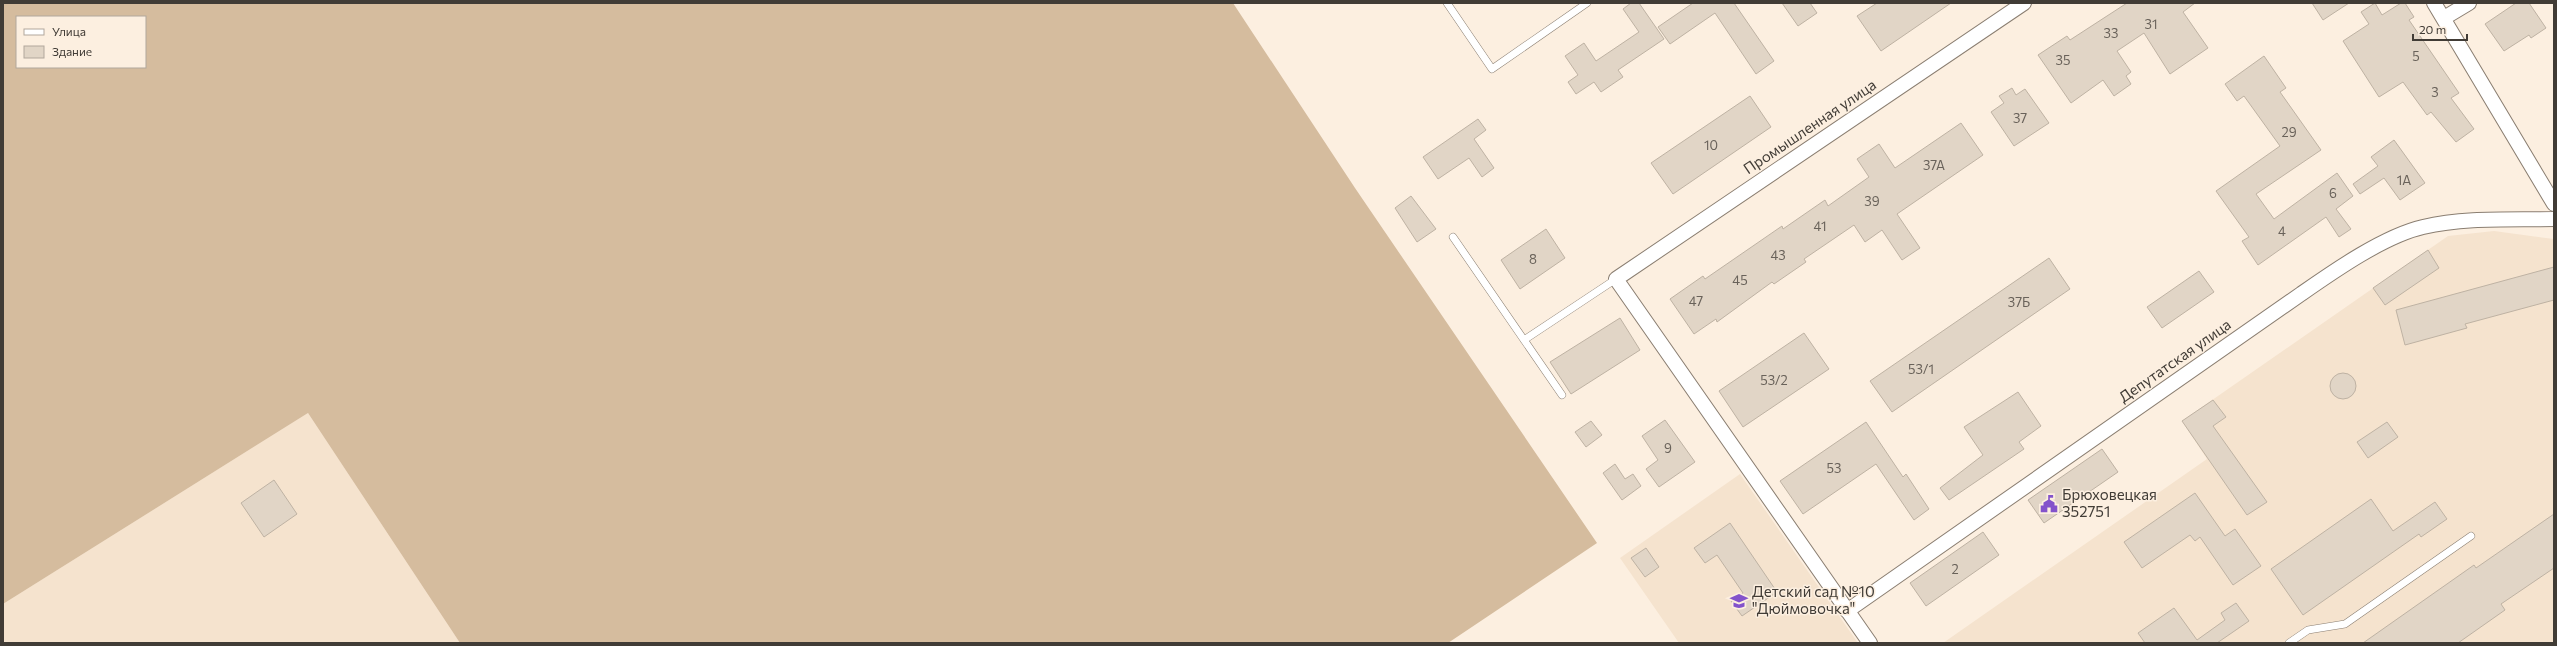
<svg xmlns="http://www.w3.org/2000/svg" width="2557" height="646" viewBox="0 0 2557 646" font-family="Commissioner,sans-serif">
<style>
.built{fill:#f5e3ce}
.grass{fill:#d5bc9e;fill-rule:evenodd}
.building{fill:#e1d5c6;stroke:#beb2a3}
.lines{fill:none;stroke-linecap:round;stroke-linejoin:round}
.lane-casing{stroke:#8a7e71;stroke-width:8}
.street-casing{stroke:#8a7e71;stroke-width:16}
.lane{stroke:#fff;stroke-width:7}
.street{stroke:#fff;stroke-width:14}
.labels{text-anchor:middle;stroke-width:3;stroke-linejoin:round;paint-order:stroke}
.number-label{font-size:13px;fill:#69625a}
.street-label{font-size:15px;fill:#413c36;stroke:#fcefe0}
.poi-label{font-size:15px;fill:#413c36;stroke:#fcefe0;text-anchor:start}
</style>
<rect width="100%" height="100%" fill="#fcefe0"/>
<!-- built -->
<path class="built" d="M2494,231L2554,239V643H1943L2207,459L2182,421L2448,236Z
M308,413L460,643H3V604Z
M1740,474L1858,643H1679L1620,558Z"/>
<!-- grass -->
<path class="grass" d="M3,3H1233L1355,188L1597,543L1448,643H460L308,413L3,604ZM17,17H145V67H17Z"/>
<!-- building -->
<path class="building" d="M1631,3H1639L1664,39L1618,70L1623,77L1601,92L1594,82L1576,94L1568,82L1578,75L1565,56L1584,43L1596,61L1639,32L1623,9Z
M1693,3H1734L1774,61L1756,74L1715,13L1670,44L1658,27Z
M1782,3H1810L1817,13L1798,26Z
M1877,3H1951L1881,51L1857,16Z
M2127,3H2195L2183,12L2208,48L2170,74L2144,33L2117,51L2131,72L2126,76L2131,84L2114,96L2103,80L2071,103L2038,55L2067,36L2070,40Z
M2312,3H2349L2323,20Z
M2375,3L2382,15L2401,3H2405L2414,17L2409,20L2459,93L2451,98L2474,129L2456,142L2431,112L2427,115L2403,82L2379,97L2343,41L2369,24L2361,12Z
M2516,3H2529L2546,28L2531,38L2529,35L2504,51L2485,24Z
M2264,56L2286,88L2280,92L2321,150L2256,194L2274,219L2337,173L2353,196L2336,209L2351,229L2339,237L2326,217L2258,265L2242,241L2249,237L2216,191L2280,146L2244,96L2237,101L2225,84Z
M2012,88L2016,95L2025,89L2049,123L2014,146L1991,112L2004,103L1999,96Z
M1750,96L1771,127L1673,194L1651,163Z
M1478,119L1486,130L1474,139L1494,168L1482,177L1469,158L1438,179L1423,157Z
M1961,123L1983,155L1897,214L1920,248L1902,260L1882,230L1865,242L1854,225L1804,259L1806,262L1774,284L1772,282L1717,322L1716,319L1694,334L1670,299L1703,276L1705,279L1782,226L1783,229L1825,200L1828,206L1869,177L1857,159L1879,144L1895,168Z
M2394,140L2425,183L2400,200L2384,178L2360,194L2353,184L2378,166L2371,157Z
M1411,196L1436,229L1417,242L1395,208Z
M1546,229L1565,258L1520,289L1501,260Z
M2428,250L2439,268L2385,305L2373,288Z
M2049,258L2070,289L1892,412L1870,381Z
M2554,267V300L2465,324L2467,328L2405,345L2396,310Z
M2199,271L2214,292L2162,328L2147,307Z
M1620,318L1640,350L1571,394L1550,362Z
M1804,333L1829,369L1743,427L1719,391Z
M2330 386a13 13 0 1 1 26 0a13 13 0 1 1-26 0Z
M2018,392L2041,426L2019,442L2024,449L1949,500L1940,488L1983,455L1964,427Z
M2213,400L2226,417L2213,426L2267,502L2247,515L2182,421Z
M1665,420L1695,462L1659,487L1646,469L1658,460L1642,436Z
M1591,421L1602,435L1586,447L1575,432Z
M1866,422L1903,477L1906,474L1929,509L1914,520L1876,464L1803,514L1780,481Z
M2387,422L2398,437L2368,458L2357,442Z
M2102,449L2118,472L2044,523L2028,500Z
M1615,464L1625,479L1633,474L1641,486L1622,500L1603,473Z
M274,480L297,514L264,537L241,503Z
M2195,493L2225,536L2235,529L2261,566L2233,585L2200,537L2195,541L2190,535L2142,568L2124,542Z
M2371,499L2393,531L2435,502L2447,519L2421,537L2419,534L2303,615L2271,569Z
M2554,514V568L2501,604L2505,610L2458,643H2363L2474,565L2476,568Z
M1730,523L1777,592L1742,616L1731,601L1743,593L1717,555L1705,563L1694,548Z
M1983,532L1999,555L1926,606L1910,583Z
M1646,548L1659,567L1645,577L1631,558Z
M2236,603L2249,621L2217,643H2145L2138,633L2174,608L2197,640L2225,620L2221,613Z"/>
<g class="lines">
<!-- lane casing -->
<g class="lane-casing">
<path id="lane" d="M1447,3L1492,69L1587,3
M1453,237L1562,395
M1524,340L1616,279
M2289,643L2308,630L2345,624L2471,536"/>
</g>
<!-- street casing -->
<g class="street-casing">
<path id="street" d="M2434,3L2554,204
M2444,18L2469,3
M1847,611L2301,294C2334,271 2384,236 2423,227C2466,217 2511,220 2554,219
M1870,643L1616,279L2024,3"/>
</g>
<!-- lane -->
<use href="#lane" class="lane"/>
<!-- street -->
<use href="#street" class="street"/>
</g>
<!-- icons -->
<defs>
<g id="civic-bare" transform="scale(1.38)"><path d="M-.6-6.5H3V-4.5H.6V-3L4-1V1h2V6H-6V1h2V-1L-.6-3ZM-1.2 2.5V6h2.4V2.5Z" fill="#8353cb" stroke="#fcefe0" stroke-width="2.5" paint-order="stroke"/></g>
<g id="school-bare" transform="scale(1.38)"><path d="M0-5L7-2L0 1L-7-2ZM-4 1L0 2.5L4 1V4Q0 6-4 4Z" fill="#8353cb" stroke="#fcefe0" stroke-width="2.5" paint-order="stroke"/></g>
</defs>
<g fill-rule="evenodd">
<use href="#civic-bare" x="2049" y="504"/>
<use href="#school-bare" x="1739" y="601"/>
</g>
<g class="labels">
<!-- number labels -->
<g class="number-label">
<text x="2151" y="29">31</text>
<text x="2111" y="38">33</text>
<text x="2416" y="61">5</text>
<text x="2063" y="65">35</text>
<text x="2435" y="97">3</text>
<text x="2020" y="123">37</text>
<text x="2289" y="137">29</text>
<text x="1711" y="150">10</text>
<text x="1934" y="170">37А</text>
<text x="2404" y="185">1А</text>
<text x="2333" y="198">6</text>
<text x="1872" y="206">39</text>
<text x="1820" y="231">41</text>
<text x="2282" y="236">4</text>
<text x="1778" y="260">43</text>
<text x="1533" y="264">8</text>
<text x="1740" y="285">45</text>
<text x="1696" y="306">47</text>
<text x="2019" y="307">37Б</text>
<text x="1921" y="374">53/1</text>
<text x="1774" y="385">53/2</text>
<text x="1668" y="453">9</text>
<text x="1834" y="473">53</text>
<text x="1955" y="574">2</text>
</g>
<!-- street labels -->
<g class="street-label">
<text transform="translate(1810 127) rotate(-34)" y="5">Промышленная улица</text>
<text transform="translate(2175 361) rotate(-35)" y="5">Депутатская улица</text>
</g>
<!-- poi labels -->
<g class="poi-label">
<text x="2062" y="500">Брюховецкая<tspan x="2062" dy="17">352751</tspan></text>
<text x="1752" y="597">Детский сад №10<tspan x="1752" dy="17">"Дюймовочка"</tspan></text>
</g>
</g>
<!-- border -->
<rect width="2557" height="646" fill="none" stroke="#413c36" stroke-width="8"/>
<!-- legend -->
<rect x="16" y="16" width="130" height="52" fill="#fcefe0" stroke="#b1a79c"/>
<rect x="24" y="29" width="20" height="6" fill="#ffffff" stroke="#b1a79c"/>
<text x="52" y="36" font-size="12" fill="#413c36">Улица</text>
<rect x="24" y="46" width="20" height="12" fill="#e1d5c6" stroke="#b1a79c"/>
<text x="52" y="56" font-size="12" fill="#413c36">Здание</text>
<!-- scale -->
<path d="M2413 34v6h54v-6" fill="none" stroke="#413c36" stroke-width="2"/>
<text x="2419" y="34" font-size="12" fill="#413c36" stroke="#fcefe0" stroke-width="3" paint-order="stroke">20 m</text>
</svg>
